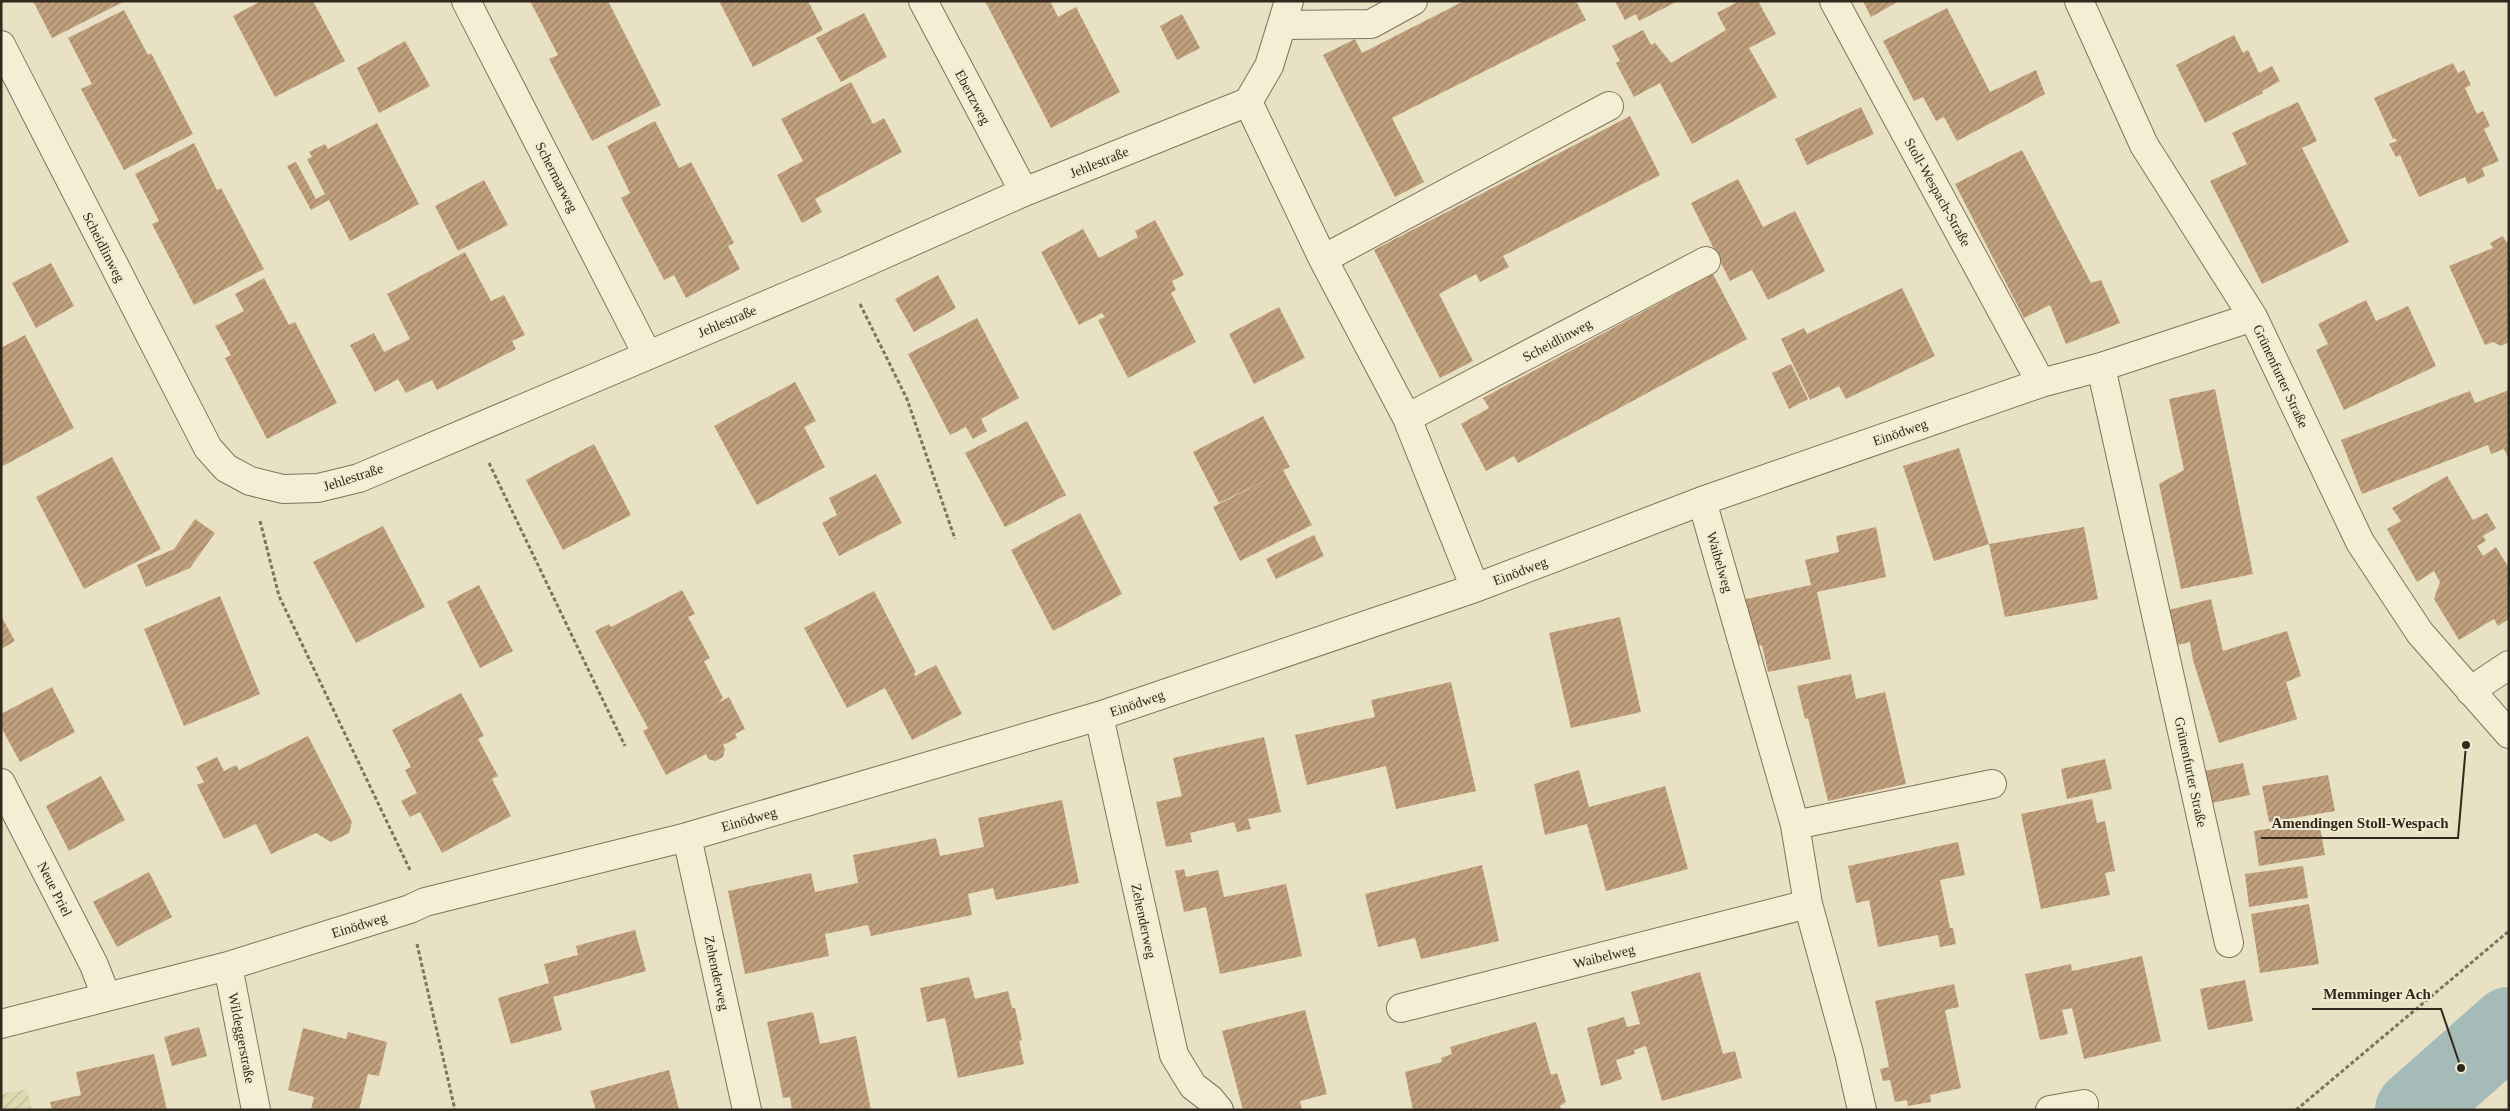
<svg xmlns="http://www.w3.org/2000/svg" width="2510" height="1111" viewBox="0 0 2510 1111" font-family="Georgia,serif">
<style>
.farmland{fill:url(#farmland-furrows)}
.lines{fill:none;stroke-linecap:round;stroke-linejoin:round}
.river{stroke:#a4bbb7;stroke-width:78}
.building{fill:url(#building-hatch)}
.minor-casing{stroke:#80735c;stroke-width:30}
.path{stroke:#80735c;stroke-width:3;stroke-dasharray:4 2.5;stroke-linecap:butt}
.minor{stroke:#f4eed5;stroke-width:28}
.labels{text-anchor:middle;stroke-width:4;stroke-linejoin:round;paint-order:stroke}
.street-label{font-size:14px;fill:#31291e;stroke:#f0ebd1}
.leader{fill:none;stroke:#31291e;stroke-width:2}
.callout-dot{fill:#31291e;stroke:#f0ebd1;stroke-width:2}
.callout-label{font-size:15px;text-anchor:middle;font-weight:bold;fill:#31291e;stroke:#f0ebd1;stroke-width:4;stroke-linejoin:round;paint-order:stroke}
</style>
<defs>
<pattern id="farmland-furrows" width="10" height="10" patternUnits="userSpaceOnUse" patternTransform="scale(1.25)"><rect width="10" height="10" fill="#dcdab1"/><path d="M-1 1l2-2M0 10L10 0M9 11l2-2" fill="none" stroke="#bdbb98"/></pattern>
<pattern id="building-hatch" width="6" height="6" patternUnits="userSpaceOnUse" patternTransform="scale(1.25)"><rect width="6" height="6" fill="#c1a17d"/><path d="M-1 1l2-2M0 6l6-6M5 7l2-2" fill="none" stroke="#9d8366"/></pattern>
</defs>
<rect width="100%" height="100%" fill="#e8e1c3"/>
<!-- farmland -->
<path class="farmland" d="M27,1089L32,1110H1V1094Z"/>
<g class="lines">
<!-- river -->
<path class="river" d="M2414,1110L2509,1026"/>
</g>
<!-- building -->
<path class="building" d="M33,1H125L52,38Z
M261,1H313L345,61L275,97L233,16Z
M530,1H608L661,105L592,141L549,59L558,55Z
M719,1H808L823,30L753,67Z
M985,1H1050L1058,17L1076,7L1120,92L1051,128Z
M1464,1H1576L1586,20L1392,118L1424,182L1395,197L1323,55L1355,39L1362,53Z
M1615,1H1678L1639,21L1636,14L1625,20Z
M1739,1H1758L1776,34L1749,48L1777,97L1692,144L1660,83L1634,97L1616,63L1620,61L1612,46L1643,30L1651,45L1655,43L1671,63L1726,30L1717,13Z
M1863,1H1899L1871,17Z
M1947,8L1990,92L2036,70L2045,94L1957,141L1944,117L1936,121L1923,97L1914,101L1883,41Z
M124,10L148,55L151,53L193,134L124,170L81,89L92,84L68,38Z
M864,13L887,57L841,82L816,38Z
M1182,14L1200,48L1177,60L1160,26Z
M2234,35L2243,53L2248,50L2259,73L2272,66L2280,81L2262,91L2263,93L2205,123L2176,65Z
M405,41L430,86L379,113L357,68Z
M2453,63L2458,73L2464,70L2471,85L2465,88L2477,114L2483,111L2490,126L2484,129L2499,161L2482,168L2485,176L2468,184L2465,177L2419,197L2400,155L2396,157L2389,144L2397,141L2395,138L2393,139L2374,98Z
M851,82L873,124L884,118L902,152L815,199L822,212L802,223L777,175L803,161L781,119Z
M2298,102L2317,141L2302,148L2349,242L2262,284L2210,181L2247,164L2232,133Z
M1861,107L1874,134L1807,165L1795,139Z
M1630,116L1660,175L1503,256L1509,267L1480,282L1476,274L1439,294L1473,361L1440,378L1374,250Z
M655,121L679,168L691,162L734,243L728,246L740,269L686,298L674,275L664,280L621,198L630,193L607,146Z
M377,123L419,204L350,241L329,200L311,210L287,166L296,162L316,199L325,194L307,159L312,157L309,152L325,144L328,149Z
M194,143L217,190L221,188L264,269L194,305L152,224L159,221L135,174Z
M2022,150L2091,283L2101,280L2120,323L2066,344L2050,305L2024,318L1955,184Z
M1738,179L1763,227L1795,211L1825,271L1768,300L1752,270L1730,281L1691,203Z
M484,180L508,225L458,251L435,206Z
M1155,220L1184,275L1172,281L1176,290L1171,293L1196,342L1128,378L1098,320L1105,317L1102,313L1079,325L1041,252L1083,229L1099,258L1138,237L1135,231Z
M2503,236L2506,242L2509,240V342L2501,346L2493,342L2485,345L2449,266L2493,248L2490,243Z
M465,252L491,301L504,295L525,335L512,341L516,349L437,390L432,380L406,393L398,379L375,392L350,345L374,333L384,352L410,339L387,294Z
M51,263L74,306L36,328L12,283Z
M1713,274L1747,339L1518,463L1514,456L1486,471L1461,424L1489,408L1483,398Z
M938,275L956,308L914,332L895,299Z
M264,278L289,325L295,322L337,403L267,439L225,358L231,355L215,326L244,311L235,294Z
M1902,288L1935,356L1846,399L1839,386L1810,400L1781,339L1804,328L1807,334Z
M2366,300L2376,321L2408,306L2436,366L2344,410L2316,350L2328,344L2318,324Z
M1279,307L1305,358L1254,384L1229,334Z
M977,318L1019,398L981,419L987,431L973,439L966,427L950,435L908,354Z
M25,335L74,428L1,467V348Z
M1791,364L1808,399L1789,409L1772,373Z
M795,382L816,421L804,427L825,467L757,505L714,426Z
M2215,389L2253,574L2181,589L2159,484L2184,470L2169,399Z
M2509,390V460L2504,449L2491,454L2488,445L2362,494L2341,440L2470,391L2475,403Z
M1263,416L1290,467L1283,470L1312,525L1240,561L1213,507L1278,474L1219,503L1193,452Z
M1027,421L1066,495L1005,527L965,453Z
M594,444L631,515L563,550L526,480Z
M1959,448L1989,544L1934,561L1903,466Z
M112,457L161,549L84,589L36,497Z
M876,474L902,523L839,556L822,523L837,515L829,498Z
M2447,476L2473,520L2487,513L2496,528L2483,536L2486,541L2477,546L2483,556L2496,547L2509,568V619L2498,626L2494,619L2459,640L2434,599L2440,582L2434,571L2417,582L2387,529L2401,521L2392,508Z
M1080,513L1122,594L1053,631L1011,550Z
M195,519L215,533L190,568L146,587L137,565L174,549Z
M383,526L425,607L356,643L313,562Z
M1876,527L1886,577L1817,592L1831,659L1768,672L1762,645L1752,648L1742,600L1811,585L1805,560L1839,552L1836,536Z
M2084,527L2098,599L2005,617L1989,544Z
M1314,535L1324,556L1276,579L1266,559Z
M479,585L513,651L480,668L447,602Z
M682,590L695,614L688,617L710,658L704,661L723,698L718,703L729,697L745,729L735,734L737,738L723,745L725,749L723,757L715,761L708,759L706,754L666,775L643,731L648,728L595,631L609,624L611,627Z
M874,591L916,672L914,674L915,676L936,665L962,714L912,740L885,688L847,708L804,628Z
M220,596L260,694L184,726L144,629Z
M2211,599L2223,651L2287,631L2301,676L2286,682L2297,719L2219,743L2193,660L2190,642L2178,645L2169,610Z
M1,616L15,641L1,649Z
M1620,617L1641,712L1571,728L1549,633Z
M1851,674L1856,699L1885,692L1906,784L1828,801L1808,718L1805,719L1797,686Z
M1451,682L1476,791L1396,809L1386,766L1307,785L1295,735L1375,717L1371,700Z
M52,687L75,732L20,762L1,727V714Z
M461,693L484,736L478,739L498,776L492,779L511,816L442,853L420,812L410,817L401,801L417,793L405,770L411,767L392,730Z
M308,736L352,822L349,833L331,842L316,833L271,854L256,824L224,839L197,785L204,782L196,767L217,757L224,771L236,765L239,770Z
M1264,737L1281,812L1248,819L1251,829L1237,832L1234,822L1190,833L1192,842L1166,847L1156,802L1182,796L1173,758Z
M2105,759L2112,789L2067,799L2061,769Z
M2243,763L2250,795L2207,804L2200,772Z
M1579,770L1589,807L1665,786L1688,869L1606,891L1587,824L1545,835L1534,784Z
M2328,775L2335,811L2269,822L2262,786Z
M101,776L125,820L69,851L46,806Z
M2092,799L2097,823L2105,821L2115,871L2105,873L2110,895L2041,909L2021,814Z
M1062,800L1079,883L996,900L993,888L968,894L972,915L871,936L868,925L825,934L829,956L745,974L728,891L811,873L815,892L858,883L853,855L936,838L940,856L984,847L978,818Z
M2319,821L2325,855L2259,866L2254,831Z
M1958,842L1965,875L1940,880L1950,928H1953L1956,944L1940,947L1938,935L1878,947L1869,900L1856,903L1848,866Z
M1482,865L1499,941L1421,959L1415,938L1378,947L1365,894Z
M2303,866L2308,898L2249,907L2245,874Z
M1184,869L1186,877L1218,870L1224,897L1286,884L1302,956L1220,974L1206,907L1184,912L1175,871Z
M149,872L172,917L117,947L93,902Z
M2309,904L2319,964L2260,973L2251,914Z
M635,930L646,971L553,997L562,1030L511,1044L498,998L549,983L544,964L578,955L576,946Z
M2142,956L2161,1041L2084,1059L2072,1008L2062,1010L2068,1034L2040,1040L2025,974L2071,964L2072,971Z
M1700,972L1723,1054L1735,1051L1742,1078L1662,1101L1646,1046L1634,1050L1635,1054L1616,1060L1622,1079L1601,1086L1587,1028L1624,1017L1627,1027L1640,1024L1631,992Z
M969,977L975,999L1008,991L1012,1008H1015L1022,1040L1019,1041L1024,1064L958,1078L945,1018L927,1022L920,988Z
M2245,980L2253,1021L2208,1030L2200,989Z
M1954,984L1959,1007L1945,1010L1961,1088L1930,1095L1931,1102L1908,1106L1907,1100L1895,1102L1890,1080L1883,1081L1880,1069L1889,1067L1875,1001Z
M1305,1010L1327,1094L1300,1101L1302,1110H1243L1222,1031Z
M813,1012L820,1044L856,1036L871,1110H792L790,1097L783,1098L767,1022Z
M1536,1022L1551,1075L1557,1073L1566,1102L1560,1106L1561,1110H1413L1405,1072L1442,1062L1441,1058L1452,1054L1450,1047Z
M199,1027L207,1056L172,1066L164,1037Z
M303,1028L346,1039L348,1032L387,1042L379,1076L368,1074L359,1110L311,1109L314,1097L288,1090Z
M154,1054L167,1110H52L50,1102L81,1095L76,1072Z
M669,1070L679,1110H596L590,1091Z"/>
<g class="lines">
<!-- minor casing -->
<g class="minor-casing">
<path id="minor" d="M466,1L647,354
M923,1L1024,192
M1289,1L1269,66L1248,102L1323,259L1407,418L1475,588
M1834,1L2041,383
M2079,1L2144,145L2253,317L2360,542L2420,633L2509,734
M1283,25L1371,24L1413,1
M1,45L208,448L226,468L250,481L283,489L318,488L359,478L844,272L1024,192L1248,102
M1323,259L1609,106
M2101,367L2229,943
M1407,418L1706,261
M1702,501L1795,825L1808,904L1849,1053L1862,1110
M2470,691L2509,665
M1099,716L1174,1055L1193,1086L1210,1099L1219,1110
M1,783L94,965L106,996
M1795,825L1992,784
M687,837L747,1110
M228,966L256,1110
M1401,1008L1808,904
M1,1024L228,966L410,909L425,902L687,837L1099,716L1475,588L1702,501L2041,383L2101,367L2253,317
M2050,1110L2084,1104"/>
</g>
<!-- path -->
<path class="path" d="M860,304L907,399L955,539
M489,463L625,746
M260,521L279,596L410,870
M417,944L455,1110
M2296,1110L2509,931"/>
<!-- minor -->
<use href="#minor" class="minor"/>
</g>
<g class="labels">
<!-- street labels -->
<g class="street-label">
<text transform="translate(973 97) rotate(62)" y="5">Ebertzweg</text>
<text transform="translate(1099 162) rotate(-22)" y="5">Jehlestraße</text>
<text transform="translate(557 177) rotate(63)" y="5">Schermarweg</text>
<text transform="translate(1938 192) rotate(61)" y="5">Stoll-Wespach-Straße</text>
<text transform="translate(104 247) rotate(63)" y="5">Scheidlinweg</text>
<text transform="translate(727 321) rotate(-23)" y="5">Jehlestraße</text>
<text transform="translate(1557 340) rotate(-28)" y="5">Scheidlinweg</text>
<text transform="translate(2281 376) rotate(65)" y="5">Grünenfurter Straße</text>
<text transform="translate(1900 432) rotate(-19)" y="5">Einödweg</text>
<text transform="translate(353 477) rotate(-18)" y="5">Jehlestraße</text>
<text transform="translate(1720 562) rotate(74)" y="5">Waibelweg</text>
<text transform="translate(1520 571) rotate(-21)" y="5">Einödweg</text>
<text transform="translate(1137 703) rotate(-19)" y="5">Einödweg</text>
<text transform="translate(2191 772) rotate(78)" y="5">Grünenfurter Straße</text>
<text transform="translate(749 819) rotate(-16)" y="5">Einödweg</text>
<text transform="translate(55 889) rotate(63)" y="5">Neue Priel</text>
<text transform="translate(1144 921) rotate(78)" y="5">Zehenderweg</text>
<text transform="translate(359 925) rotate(-17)" y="5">Einödweg</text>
<text transform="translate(1604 956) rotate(-14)" y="5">Waibelweg</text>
<text transform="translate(717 973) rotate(78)" y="5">Zehenderweg</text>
<text transform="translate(242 1038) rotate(79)" y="5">Wildeggerstraße</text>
</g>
</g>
<!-- callouts -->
<path class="leader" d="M2466 745L2458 838H2261M2461 1068L2441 1009H2312"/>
<g class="callout-dot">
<circle cx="2466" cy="745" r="5"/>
<circle cx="2461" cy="1068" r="5"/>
</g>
<g class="callout-label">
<text x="2360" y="828">Amendingen Stoll-Wespach</text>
<text x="2377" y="999">Memminger Ach</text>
</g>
<!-- border -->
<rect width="2510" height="1111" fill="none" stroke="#31291e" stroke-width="5"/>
</svg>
